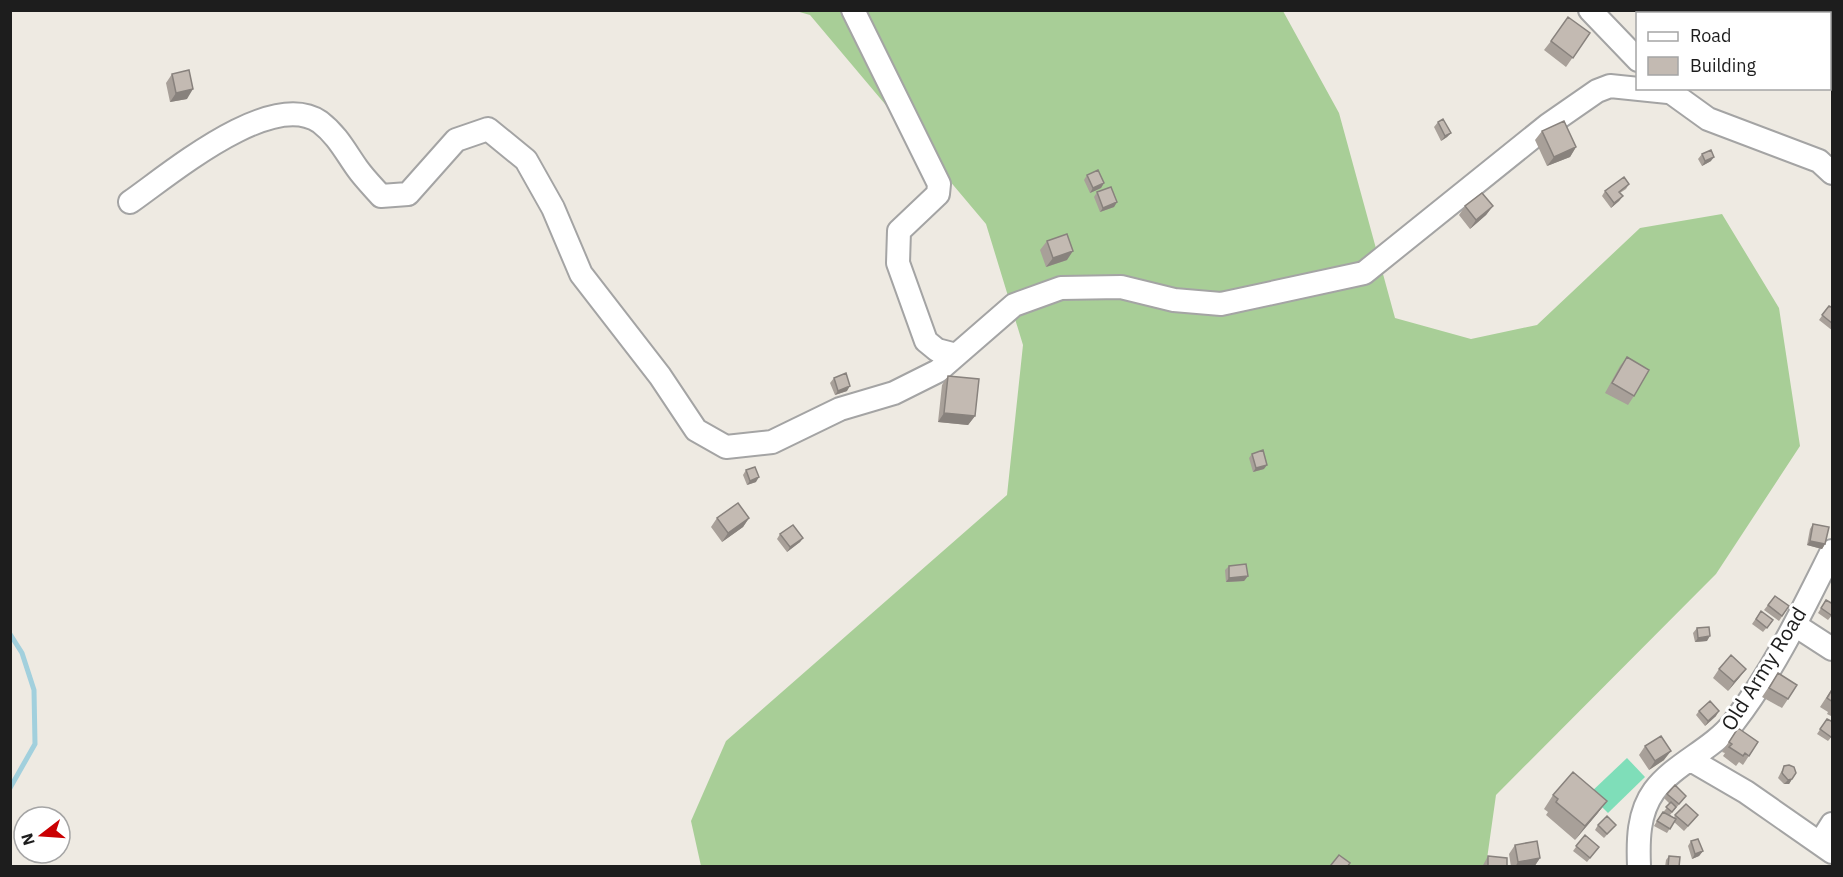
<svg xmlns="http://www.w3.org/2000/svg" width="1843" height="877" viewBox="0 0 1843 877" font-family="'IBM Plex Sans',sans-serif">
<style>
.forest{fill:#a8ce97}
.pitch{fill:#7fdeb9}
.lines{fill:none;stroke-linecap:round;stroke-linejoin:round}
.stream{stroke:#a2d0dd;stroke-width:5}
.minor-casing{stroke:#a4a4a4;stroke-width:26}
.minor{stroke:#fff;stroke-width:22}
.wall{fill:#a8a099}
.shaded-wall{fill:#88827d}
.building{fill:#c3bab2;stroke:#88827d;stroke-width:1.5}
.labels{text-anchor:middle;stroke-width:6;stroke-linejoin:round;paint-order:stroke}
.street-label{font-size:21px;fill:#1d1d1d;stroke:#fff}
</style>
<rect width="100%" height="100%" fill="#eeeae2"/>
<!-- forest -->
<path class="forest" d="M796,11H1283L1339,113L1395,318L1471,339L1537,325L1640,228L1722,214L1779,308L1800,446L1716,574L1496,795L1486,866H701L691,821L726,741L1007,495L1023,345L986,224L810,15Z"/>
<!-- pitch -->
<path class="pitch" d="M1627,758L1645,777L1608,813L1589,794Z"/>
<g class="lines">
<!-- stream -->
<path class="stream" d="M10,634L22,653L34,690L35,744L10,788"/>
<!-- minor casing -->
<g class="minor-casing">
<path id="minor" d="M853,10L939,184L938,194L899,231L898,263L926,341L937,350L956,355
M1590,10L1638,60
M1665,88L1708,119L1819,161L1832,173
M130,202C169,175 271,88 320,122C337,135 345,151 357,168C364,178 373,187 381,196L408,194L456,140L488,129L526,160L553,208L581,274L660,376L696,430L726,447L772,442L840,409L894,393L938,371L1014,305L1061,288L1121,287L1174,300L1221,304L1364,273L1548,125L1597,91L1610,86L1668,92
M1795,625L1832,649
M1691,760L1746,792L1832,852
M1820,843L1832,824
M1639,866C1638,841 1638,813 1654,791C1675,763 1712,750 1734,722C1774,670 1803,609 1832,551"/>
</g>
<!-- minor -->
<use href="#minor" class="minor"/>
</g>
<!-- wall -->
<path class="wall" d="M1590,33L1566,67L1544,50L1551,41Z
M172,74L187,99L170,102L166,83Z
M1438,122L1451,133L1447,137L1441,141L1434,127Z
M1542,131L1576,147L1570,157L1547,166L1535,140Z
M1702,154L1711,161L1702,166L1698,159Z
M1087,175L1104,183L1101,188L1090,193L1084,180Z
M1629,184L1626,189L1620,193L1623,196L1619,201L1611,208L1602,196L1605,191Z
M1097,192L1117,202L1114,207L1100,212L1094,197Z
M1465,206H1493L1486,215L1470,229L1459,215Z
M1047,241L1067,260L1046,267L1040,250Z
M1829,306L1833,308V331L1819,320Z
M1627,357L1634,396L1628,405L1605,393L1620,366Z
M948,376L975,416L968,425L938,422L942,385Z
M834,378L847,391L835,395L830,383Z
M1252,454L1264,469L1253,472L1249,458Z
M746,470L756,482L747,485L743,475Z
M717,518H749L743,527L722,542L711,527Z
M1813,524L1825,544L1822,549L1807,545L1810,529Z
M780,534L803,538L800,542L787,552L777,539Z
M1229,566L1248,576L1244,581L1226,582L1225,570Z
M1775,596L1789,606L1779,621L1764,610Z
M1826,600L1833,614L1828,620L1818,613Z
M1761,611L1773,620L1763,632L1752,624Z
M1697,628L1707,641L1695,642L1693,633Z
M1719,669H1746L1739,678L1728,691L1713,678Z
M1778,673L1788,699L1782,708L1762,697Z
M1833,687V717L1827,714L1828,712L1820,707Z
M1699,711L1716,716L1705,726L1696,715Z
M1827,719L1833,735L1828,741L1817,734Z
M1738,728L1758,742L1743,765L1739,762L1736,766L1723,756L1725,753L1722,752Z
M1645,746L1664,760L1649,770L1639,755Z
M1784,766L1796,773L1789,784H1784L1778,778Z
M1667,794L1683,800L1670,815L1674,818L1675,815L1694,820L1684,831L1674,822L1667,833L1654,826L1660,816L1670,804L1664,798Z
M1553,795L1607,801L1597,814L1575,840L1546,815L1548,812L1544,809Z
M1598,825H1616L1604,838L1595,830Z
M1585,835L1599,847L1587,862L1573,851Z
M1691,841L1703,851L1699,856L1692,859L1688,846Z
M1515,845L1540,858L1534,867H1511L1509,854Z
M1488,856L1507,867H1482Z
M1669,856L1679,867H1665L1666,860Z"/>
<!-- shaded-wall -->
<path class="shaded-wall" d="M193,89L187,99L170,102L176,93Z
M1451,133L1447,137L1441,141L1445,136Z
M1576,147L1570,157L1547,166L1554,157Z
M1714,157L1711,161L1702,166L1705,161Z
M1104,183L1101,188L1090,193L1093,188Z
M1623,196L1619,201L1611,208L1614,203Z
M1117,202L1114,207L1100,212L1103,208Z
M1493,206L1486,215L1470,229L1476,220Z
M1073,251L1067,260L1046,267L1053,258Z
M850,386L847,391L835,395L838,391Z
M944,413L975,416L968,425L938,422Z
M1267,465L1264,469L1253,472L1256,468Z
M759,477L756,482L747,485L750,481Z
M749,518L743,527L722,542L728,533Z
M803,538L800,542L787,552L790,547Z
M1810,541L1825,544L1822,549L1807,545Z
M1248,576L1244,581L1226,582L1229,578Z
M1710,636L1707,641L1695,642L1698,638Z
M1746,669L1739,678L1728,691L1734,682Z
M1719,711L1716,716L1705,726L1708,721Z
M1671,751L1664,760L1649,770L1655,761Z
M1792,779L1789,784H1784L1788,780Z
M1607,801L1597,814L1575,840L1585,826Z
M1703,851L1699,856L1692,859L1695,854Z
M1540,858L1534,867H1515L1518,862Z"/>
<!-- building -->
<path class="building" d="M1568,17L1590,33L1573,58L1551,41Z
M189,70L193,89L176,93L172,74Z
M1443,119L1451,133L1445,136L1438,122Z
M1564,121L1576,147L1554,157L1542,131Z
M1711,150L1714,157L1705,161L1702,154Z
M1098,170L1104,183L1093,188L1087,175Z
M1624,177L1629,184L1619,192L1623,196L1614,203L1605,191Z
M1111,187L1117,202L1103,208L1097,192Z
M1482,193L1493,206L1476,220L1465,206Z
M1067,234L1073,251L1053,258L1047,241Z
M1829,306L1833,308V324L1822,315Z
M1627,357L1649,370L1634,396L1612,383Z
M846,373L850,386L838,391L834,378Z
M948,376L979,379L975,416L944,413Z
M1263,450L1267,465L1256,468L1252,454Z
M755,467L759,477L750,481L746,470Z
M738,503L749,518L728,533L717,518Z
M1813,524L1829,527L1825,544L1810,541Z
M793,525L803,538L790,547L780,534Z
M1246,564L1248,576L1229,578V566Z
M1775,596L1789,606L1782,616L1768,605Z
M1826,600L1833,604V614L1831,615L1821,608Z
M1761,611L1773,620L1767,628L1756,619Z
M1709,627L1710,636L1698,638L1697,628Z
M1731,655L1746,669L1734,682L1719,669Z
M1778,673L1797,685L1788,699L1769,688Z
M1833,688V702L1827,698Z
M1710,701L1719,711L1708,721L1699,711Z
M1827,719L1833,722V735L1831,737L1820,729Z
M1738,728L1758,742L1749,756L1745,753L1743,756L1729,747L1732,744L1729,742Z
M1661,736L1671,751L1655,761L1645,746Z
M1789,765L1794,767L1796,773L1792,779L1788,780L1782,773L1784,766Z
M1573,772L1607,801L1585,826L1556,802L1558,799L1553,795Z
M1675,785L1686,796L1679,804L1667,794Z
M1671,802L1676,807L1672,812L1666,807Z
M1686,804L1698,815L1688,826L1675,815Z
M1663,812L1676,819L1670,829L1657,821Z
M1607,816L1616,825L1607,834L1598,825Z
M1585,835L1599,847L1590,858L1576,846Z
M1698,839L1703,851L1695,854L1691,841Z
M1537,841L1540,858L1518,862L1515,845Z
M1339,855L1350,863L1347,867H1333L1331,865Z
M1488,856L1507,858V867H1488Z
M1669,856L1680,857L1679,867H1668Z"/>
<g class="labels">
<!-- street labels -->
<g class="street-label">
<text transform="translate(1764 669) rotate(-58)" y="7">Old Army Road</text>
</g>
</g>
<!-- border -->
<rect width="1843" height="877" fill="none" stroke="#1d1d1d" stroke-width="24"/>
<!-- legend -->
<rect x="1636" y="12" width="195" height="78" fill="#ffffff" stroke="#a5a5a5" stroke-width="1.5"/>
<rect x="1648" y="32" width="30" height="9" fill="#ffffff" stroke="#a5a5a5" stroke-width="1.5"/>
<text x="1690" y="42" font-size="18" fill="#1d1d1d">Road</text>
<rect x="1648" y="57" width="30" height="18" fill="#c3bab2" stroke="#a5a5a5" stroke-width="1.5"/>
<text x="1690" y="72" font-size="18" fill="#1d1d1d">Building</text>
<!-- north arrow -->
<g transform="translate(42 835) rotate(253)"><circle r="28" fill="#ffffff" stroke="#a5a5a5" stroke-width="1.5"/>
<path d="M0-4.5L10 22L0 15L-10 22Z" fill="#ca0002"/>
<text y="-9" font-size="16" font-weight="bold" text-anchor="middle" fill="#1d1d1d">N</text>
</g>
</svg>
